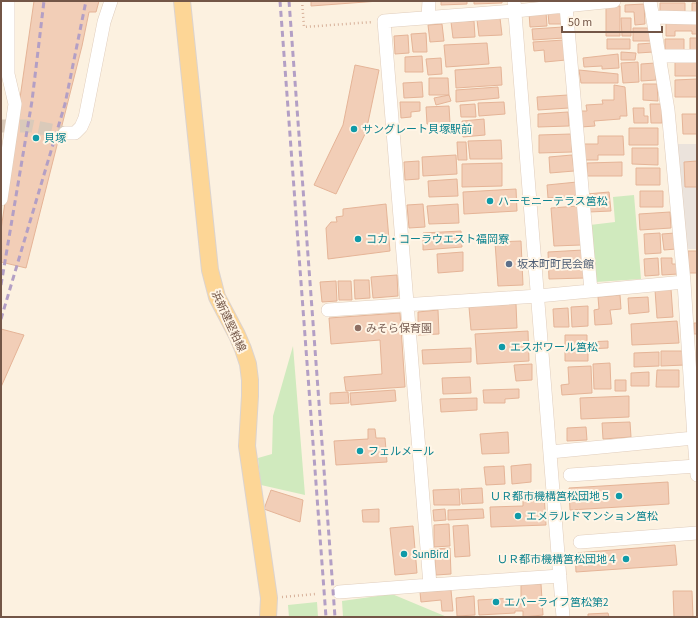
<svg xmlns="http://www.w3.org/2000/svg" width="698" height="618" viewBox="0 0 698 618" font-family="'Source Sans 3','Noto Sans JP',sans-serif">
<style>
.industrial{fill:#ebe3dc}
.green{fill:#d0eabe}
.building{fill:#f2ceb7;stroke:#e5b497}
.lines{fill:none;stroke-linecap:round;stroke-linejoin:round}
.minor-tunnel{stroke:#dacaba;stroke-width:13;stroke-dasharray:13 6;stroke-linecap:butt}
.minor-casing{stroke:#e0cdbc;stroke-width:14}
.major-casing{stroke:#dbd3cf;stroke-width:18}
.path{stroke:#d7b19a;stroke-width:2.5;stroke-dasharray:1 3;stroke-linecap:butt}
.minor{stroke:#fff;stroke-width:13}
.major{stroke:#fdd696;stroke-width:16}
.rail{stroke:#b39fc5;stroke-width:3;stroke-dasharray:6 4;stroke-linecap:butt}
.culture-dot{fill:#0f9aa8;stroke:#fff5e6;stroke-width:1.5}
.service-dot{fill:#5c6f8a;stroke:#fff5e6;stroke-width:1.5}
.education-dot{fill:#8d6e63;stroke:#fff5e6;stroke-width:1.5}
.labels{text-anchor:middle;stroke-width:4;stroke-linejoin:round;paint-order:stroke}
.culture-label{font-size:11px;fill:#0d838f;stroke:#fff5e6;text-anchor:start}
.service-label{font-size:11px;fill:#4e5e75;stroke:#fff5e6;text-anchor:start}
.street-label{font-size:11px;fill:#735647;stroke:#fff5e6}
.education-label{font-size:11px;fill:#785e54;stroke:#fff5e6;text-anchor:start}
</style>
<rect width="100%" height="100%" fill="#fcf1e0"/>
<!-- industrial -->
<path class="industrial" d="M677,144H697V249H686Z"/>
<!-- green -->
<path class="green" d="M634,195L641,279L596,282L590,225L615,222L613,197Z
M293,346L305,495L261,485L258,458L272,454L273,416Z
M392,594L447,617H343L342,601Z
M317,602L318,617H289L288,605Z"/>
<!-- building -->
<path class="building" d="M34,1H99L96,12H89L82,46L26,268L1,262V230Z
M311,1H379L311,6Z
M441,1H467V4L441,5Z
M474,1H502V3L474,4Z
M660,3H685V15L660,14Z
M692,3H697V15H692Z
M644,4L645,24L635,25L634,12H625V5Z
M606,6H620V36H606Z
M546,12L547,26L530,27L529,13Z
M564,12V24H549L548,13Z
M500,18L502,35L479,36L477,20Z
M621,18H631V36H622Z
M474,21L475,37L453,38L451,22Z
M666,21H697V34H692V31H675V36H666Z
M442,24L444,41L430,42L428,25Z
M563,27L564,38L533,40L532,29Z
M633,28H650V41H633Z
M426,33L427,52H413L411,34Z
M408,35L409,53L395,54L394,36Z
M690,38H697V50H690Z
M607,39H630V49H607Z
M665,39H684V51H665Z
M564,40L566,60L545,62L544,50L534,51L533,42Z
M487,43L489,64L446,67L444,45Z
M653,43V52L638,53V44Z
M621,52L636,53L635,60H621Z
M618,54L619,68L602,69V66L584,67L583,58Z
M422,56L423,72H405V57Z
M441,58L442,74L428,75L426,59Z
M675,60H697V76H675Z
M638,62L639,82L623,83L621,63Z
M655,63L656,80L641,81V64Z
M355,65L379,70L366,132L336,194L314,185L343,125Z
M501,67L502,85L456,88L455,70Z
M579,70L618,74V83H581Z
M429,78H448L449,95H429Z
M697,79V97H675V80Z
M422,82L423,97L404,98L403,83Z
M643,84H657L658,101L643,100Z
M614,85L625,87L627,116H620V119L594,121L595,126L581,127L580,111H587L586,105L603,104L602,100H614Z
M498,87L499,98L456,102V90Z
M449,95L451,101L436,105L434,98Z
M568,95L569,108L538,110L537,97Z
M400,102H420V111L411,112V117L401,118Z
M504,102L505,114L479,116L478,103Z
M475,104L476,117H461L460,105Z
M650,104H662V123H651Z
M449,106L450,123L427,124L426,107Z
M633,108H644V116H648V123H634Z
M568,112L569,126L538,127V114Z
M682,114H697V134H683Z
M484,119L485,135L463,137L462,121Z
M629,128H658V145H629Z
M571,134L572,152L539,153V135Z
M598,136H623L624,155H598V160H584V144H598Z
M501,140L502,159H470L468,141Z
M457,142H466L467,160H458Z
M632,148H658V165L632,164Z
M456,155L457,174L423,176L422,157Z
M572,155L574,171L550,173L549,157Z
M419,161V179L405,180L404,162Z
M697,161V187H685L684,162Z
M622,162V176H587V163Z
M502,163V186L462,187V164Z
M636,168H660V185H636Z
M457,179L458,196L429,197L428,181Z
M577,182L578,195L570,196V200L559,201V197L548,198L547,185Z
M516,189L517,211L464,214L463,192Z
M640,191H663V207H640Z
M609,192L611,211L589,212L587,194Z
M386,204L390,251L328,259L326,228L331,222H337L336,217L343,216V209Z
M423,204L425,227L409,228L407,205Z
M458,204L459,223L429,224L427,206Z
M578,206L581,245L554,246L551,208Z
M670,212L671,228L640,230L639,214Z
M461,231L462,247L423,250V233Z
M660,233L661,253L645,254L644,234Z
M675,233L676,249L664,250L662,234Z
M521,241L523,285L498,286L495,242Z
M583,250L585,278L549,279L548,252Z
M688,251H697V273H689Z
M463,252V271L438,273L437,254Z
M658,258L659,275L645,276L644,259Z
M661,258H672V264H678V274L662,275Z
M397,275L398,296L373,298L371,277Z
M354,280H369L370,298L355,299Z
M336,281L337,301L322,302L320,282Z
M338,281H351L352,300H339Z
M671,289L673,317L657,318L655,290Z
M620,295L621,309L610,310L612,324L595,325L594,310L599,309L598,297Z
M648,297L649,312L629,314L628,298Z
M516,304L517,328L471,330L469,307Z
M588,306V326L572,327L571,307Z
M568,308L569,327H554L553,309Z
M438,310L439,334L418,335V312Z
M400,313L405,387L346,391L344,377L382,374L380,340L331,344L329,318Z
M677,321L679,343L632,345L631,324Z
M694,323H697V334H694Z
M1,329L24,335L1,387Z
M528,331L529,361L477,364L475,334Z
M565,335H587V342L608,341V348L588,349V361H565Z
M471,348V362L423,364L422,350Z
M661,351H685V365L661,366Z
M659,352V366L634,367V353Z
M610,363L611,389H594L593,364Z
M532,364V380L516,381L514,365Z
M591,366L592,393L562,395L561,385L569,384L568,367Z
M657,370H679V387H656Z
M649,372V386H631V373Z
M470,377L471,393L443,394L442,378Z
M615,380H626V391H615Z
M519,389V398L505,399V403H484L483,390Z
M395,390L396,401L351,405L350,393Z
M348,392L349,403L330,404V393Z
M629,396V417L581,419L580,398Z
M477,398V410L441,412L440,399Z
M630,422L631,437L603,439L602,423Z
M586,427L587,440L567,441V428Z
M368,429H375L376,438H385L387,462L336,465L334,441L368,439Z
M508,432L509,453L482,454L480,434Z
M531,464V482L512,484L511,466Z
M504,466L505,484L486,485L484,467Z
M668,482L669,504L570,510L569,488Z
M482,488L483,503L462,504L461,489Z
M459,489L460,505H434L433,490Z
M271,490L303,500L300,522L264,509Z
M544,494L546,525L491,527L490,507L523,506V495Z
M379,509V522H363L362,510Z
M445,509L446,520L434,521L433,510Z
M483,509L484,518L448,520V510Z
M449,524L450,546L434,547V525Z
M468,525L470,556L455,557L453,526Z
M413,526L417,573L395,575L390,528Z
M675,545L677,565L576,572L575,553Z
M450,548L451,574L436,575L434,549Z
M541,584L543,615L523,617V611H515V613L479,615L478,600L514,598V604H521V585Z
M451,590L453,611H442L441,600L421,602L420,592Z
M673,591H692L693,617H674Z
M474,596L475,615L457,616L456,598Z
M608,613L609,617H588V614Z"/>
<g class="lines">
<!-- minor-tunnel -->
<path class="minor-tunnel" d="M1,126H31L65,133"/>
<!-- minor casing -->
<g class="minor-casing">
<path id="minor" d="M514,1L563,617
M566,6L591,291
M428,17L429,1
M653,17L697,18
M659,56H697
M65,133H75L81,127L85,118L104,22L111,1
M1,199L15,104L8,74V1
M328,310L538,296L684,282
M694,438L697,475
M550,452L694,438L684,282L668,110L650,1
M570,475L696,466
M580,542L697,533
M430,585L560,576
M339,592L430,585L384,21L515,11L614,1"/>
</g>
<!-- major casing -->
<g class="major-casing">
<path id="major" d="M182,1L210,270L217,297L237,335L243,349L248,364L250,380V396L247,446L269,598L268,617"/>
</g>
<!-- path -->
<path class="path" d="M302,1L304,27L373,22
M282,597L316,594"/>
<!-- minor -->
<use href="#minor" class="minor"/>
<!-- major -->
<use href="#major" class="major"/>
<!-- rail -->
<path class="rail" d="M280,1L326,617
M289,1L335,617
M1,285L32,101L44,1
M1,319L65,104L86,1"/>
</g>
<!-- markers -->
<g class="culture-dot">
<circle cx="354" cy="129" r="4"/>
<circle cx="36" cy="138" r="4"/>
<circle cx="490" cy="201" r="4"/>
<circle cx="358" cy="239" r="4"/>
<circle cx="502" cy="347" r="4"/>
<circle cx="360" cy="451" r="4"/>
<circle cx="619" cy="496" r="4"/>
<circle cx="518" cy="516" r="4"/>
<circle cx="404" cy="554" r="4"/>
<circle cx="626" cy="559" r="4"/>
<circle cx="496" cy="602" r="4"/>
</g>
<circle class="service-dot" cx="509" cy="264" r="4"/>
<circle class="education-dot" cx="358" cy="328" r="4"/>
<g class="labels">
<!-- culture labels -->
<g class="culture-label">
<text x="362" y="133">サングレート貝塚駅前</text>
<text x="44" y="142">貝塚</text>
<text x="498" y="205">ハーモニーテラス筥松</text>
<text x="366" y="243">コカ・コーラウエスト福岡寮</text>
<text x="510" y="351">エスポワール筥松</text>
<text x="368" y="455">フェルメール</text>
<text x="611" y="500" text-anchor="end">ＵＲ都市機構筥松団地５</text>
<text x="526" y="520">エメラルドマンション筥松</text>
<text x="412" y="558">SunBird</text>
<text x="618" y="563" text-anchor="end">ＵＲ都市機構筥松団地４</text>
<text x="504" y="606">エバーライフ筥松第2</text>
</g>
<!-- service labels -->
<g class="service-label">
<text x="517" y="268">坂本町町民会館</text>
</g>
<!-- street labels -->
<g class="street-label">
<text transform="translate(229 321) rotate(65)" y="4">浜新建堅粕線</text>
</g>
<!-- education labels -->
<g class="education-label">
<text x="366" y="332">みそら保育園</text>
</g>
</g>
<!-- border -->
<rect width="698" height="618" fill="none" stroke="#735647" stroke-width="4"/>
<!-- scale -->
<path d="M562 26v6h100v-6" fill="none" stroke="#735647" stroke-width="2"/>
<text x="568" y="26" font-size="12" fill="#735647" stroke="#fff5e6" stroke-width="3" paint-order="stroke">50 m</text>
</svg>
